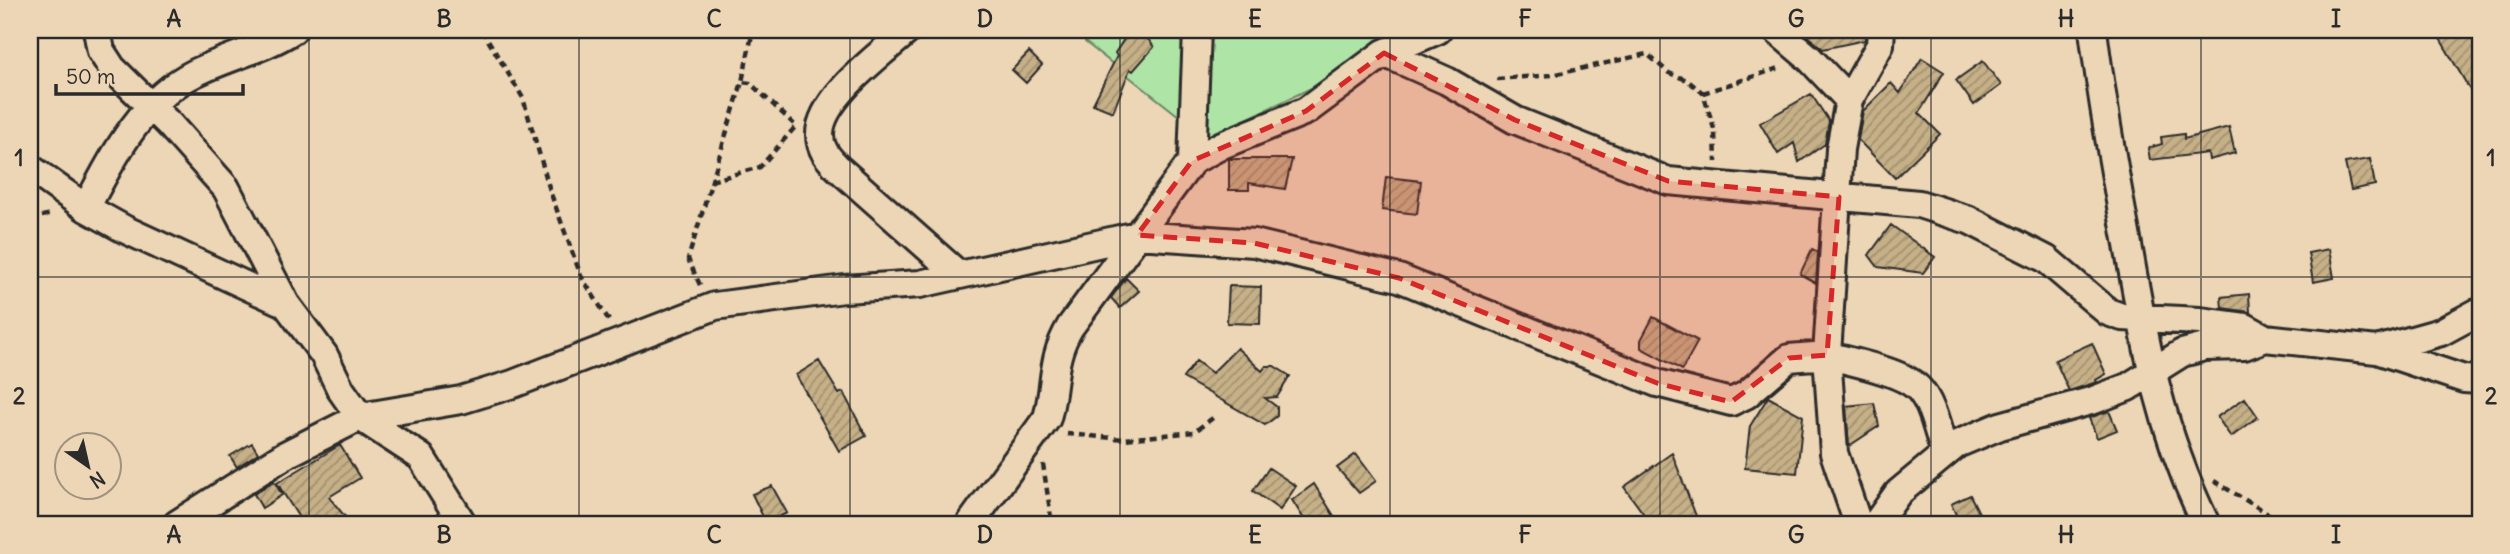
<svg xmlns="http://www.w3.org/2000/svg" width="2510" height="554" viewBox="0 0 2510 554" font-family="Delius,sans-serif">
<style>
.park{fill:#aee4a6;stroke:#6c8868;stroke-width:2}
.building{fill:url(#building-hatch);stroke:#2b2b2b;stroke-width:2}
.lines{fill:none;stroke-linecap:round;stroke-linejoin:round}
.minor-casing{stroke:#2b2b2b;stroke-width:32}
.path{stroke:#2b2b2b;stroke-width:4.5;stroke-dasharray:7 5;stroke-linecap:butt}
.minor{stroke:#edd6b5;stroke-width:26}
.marked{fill:#d62828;fill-opacity:0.2;stroke:#d62828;stroke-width:5;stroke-dasharray:14 9;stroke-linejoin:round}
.grid{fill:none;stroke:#2b2b2b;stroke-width:2;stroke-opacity:0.55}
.neatline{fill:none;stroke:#2b2b2b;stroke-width:2.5}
.grid-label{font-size:23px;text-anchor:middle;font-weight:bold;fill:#2b2b2b}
</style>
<defs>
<pattern id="building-hatch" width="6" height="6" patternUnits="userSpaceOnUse" patternTransform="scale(1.75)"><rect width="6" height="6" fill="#c6b087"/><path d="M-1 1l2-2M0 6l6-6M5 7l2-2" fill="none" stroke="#a18f6f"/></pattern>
</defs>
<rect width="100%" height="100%" fill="#edd6b5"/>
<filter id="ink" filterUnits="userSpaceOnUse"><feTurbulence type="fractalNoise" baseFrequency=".0143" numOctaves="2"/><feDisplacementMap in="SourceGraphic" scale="14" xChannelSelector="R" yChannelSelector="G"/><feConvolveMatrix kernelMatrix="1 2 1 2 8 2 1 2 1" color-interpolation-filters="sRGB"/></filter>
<g filter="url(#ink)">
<!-- park -->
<path class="park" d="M1086,30H1391L1384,53L1207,138L1085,42Z"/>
<!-- building -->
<path class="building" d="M1130,30L1144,34L1154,47L1133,71L1130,69L1113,112L1093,104L1117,56L1115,53Z
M1809,30H1865V40L1823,49L1804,33Z
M2435,30H2480V107Z
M1029,52L1042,65L1026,83L1012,70Z
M1922,58L1944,72L1919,113L1940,134L1895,178L1858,140L1863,111L1891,83L1900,93Z
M1983,61L2001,85L1974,105L1956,80Z
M1811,94L1829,121L1825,144L1799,162L1794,143L1778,154L1760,123Z
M2229,127L2235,153L2209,160L2208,153L2150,160L2148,148L2162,144L2161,137L2184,134V139Z
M1229,159H1292L1285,189L1249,183V190H1229Z
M2370,159L2375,185L2351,190L2345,163Z
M1386,177L1421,181L1417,214L1382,210Z
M1891,225L1935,257L1923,273L1878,267L1869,255Z
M1812,249L1818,252L1816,283L1800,274Z
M2329,249L2334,278L2313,282L2308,253Z
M1126,278L1139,291L1120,308L1111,298Z
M1229,286L1261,287L1260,324L1227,323Z
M2249,294L2250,312L2222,308L2221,297Z
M1653,317L1698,341L1682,370L1641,348V340Z
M2092,343L2106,374L2096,380L2097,382L2069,391L2055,360Z
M1237,348L1262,371L1266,366H1274L1290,376L1277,397L1265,398L1277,407V416L1265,425L1183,378L1196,361L1212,373Z
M819,361L839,394L843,392L866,436L839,451L796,375Z
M1768,397L1803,416L1797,473L1745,468L1750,426Z
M2245,398L2258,417L2231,437L2217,417Z
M1874,403L1879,426L1849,446L1846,406Z
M2109,411L2117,430L2097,438L2089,418Z
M252,443L258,453L237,467L230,456Z
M340,445L360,478L329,497L351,524H303L277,483Z
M1672,453L1699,524H1651L1624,487Z
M1356,454L1376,481L1359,493L1337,468Z
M1269,468L1296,486L1280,510L1253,491Z
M274,481L282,495L262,508L254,494Z
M1314,484L1334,516L1320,524H1307L1292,500Z
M772,486L787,513L766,523L752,494Z
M1970,495L1979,513L1960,523L1951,504Z"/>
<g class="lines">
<!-- minor casing -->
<g class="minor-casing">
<path id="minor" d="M97,30L101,51L112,68L169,124L226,188L286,304
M908,30C883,53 819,98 820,135C820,149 828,158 837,167L959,275
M1776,30L1809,58L1849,100
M1881,30L1880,45L1849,100L1840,149L1827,355C1851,362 1901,371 1918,388C1933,403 1938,434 1945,453
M2093,30C2102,100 2114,170 2127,239C2145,344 2159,427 2206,524
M1384,53L1447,81L1515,120L1668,181L1919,204L1969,220L2046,259L2108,312L2122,317L2200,321L2245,327L2265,338
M1192,161L1197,30
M30,168L86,208L124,229L286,304L324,355L341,390L360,417L421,457L463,524
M86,208C113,157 141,100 195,73C227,57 264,49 293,30
M2377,350L2464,379L2480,380
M177,524L285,455L360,417L461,400L513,384L715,306L844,289L920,284L1137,235L1254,243L1399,278L1657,383L1731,402L1746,395L1789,358L1827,355L1834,453L1858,524
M970,524L1047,418C1057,382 1050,361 1070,327L1192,161L1222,145L1306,111L1384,53L1438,30
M1876,524L1898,493L1957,444L2000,426L2094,400L2128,387L2182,353L2205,347L2244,346L2265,338L2377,350L2441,332L2480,311"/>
</g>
<!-- path -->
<path class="path" d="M482,30L523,98L551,194L581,276L610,322
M1497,79L1552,75L1647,54L1669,73L1687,80L1703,93L1715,132L1716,162
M1703,93L1782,67
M711,181L760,167L796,126L750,83L742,82
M30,218L53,214
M700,285L688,259L742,82L753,30
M1067,434L1125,439L1194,432L1214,417
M1043,464L1052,524
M2214,481L2285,524"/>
<!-- minor -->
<use href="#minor" class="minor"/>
</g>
</g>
<!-- marked area -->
<path class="marked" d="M1384,53L1515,120L1668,181L1839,197L1827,355L1789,358L1731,402L1657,383L1399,278L1254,243L1137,235L1192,161L1306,111Z"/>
<!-- grid -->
<path class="grid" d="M309,30V524M579,30V524M850,30V524M1120,30V524M1390,30V524M1660,30V524M1931,30V524M2201,30V524M30,277H2480"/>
<!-- margin -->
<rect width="2510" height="554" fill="none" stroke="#edd6b5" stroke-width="77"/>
<!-- north arrow -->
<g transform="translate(88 466) rotate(146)"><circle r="33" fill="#edd6b5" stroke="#9f927e" stroke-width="2"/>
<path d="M0-5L12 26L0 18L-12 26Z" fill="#2b2b2b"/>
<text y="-10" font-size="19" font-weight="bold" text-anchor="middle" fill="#2b2b2b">N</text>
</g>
<!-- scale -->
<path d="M56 84v10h187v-10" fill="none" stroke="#2b2b2b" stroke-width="3.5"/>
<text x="66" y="84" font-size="21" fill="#2b2b2b" stroke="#edd6b5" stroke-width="5" paint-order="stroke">50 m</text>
<rect x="38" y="38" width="2434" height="478" class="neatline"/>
<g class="grid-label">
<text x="174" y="27">A</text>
<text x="444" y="27">B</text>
<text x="714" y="27">C</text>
<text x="985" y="27">D</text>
<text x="1255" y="27">E</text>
<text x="1525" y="27">F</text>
<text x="1796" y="27">G</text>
<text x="2066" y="27">H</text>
<text x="2336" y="27">I</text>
<text x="19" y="166">1</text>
<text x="2491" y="166">1</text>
<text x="19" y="404">2</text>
<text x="2491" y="404">2</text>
<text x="174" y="543">A</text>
<text x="444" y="543">B</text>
<text x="714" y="543">C</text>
<text x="985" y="543">D</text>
<text x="1255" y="543">E</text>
<text x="1525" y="543">F</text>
<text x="1796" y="543">G</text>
<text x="2066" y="543">H</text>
<text x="2336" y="543">I</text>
</g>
</svg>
